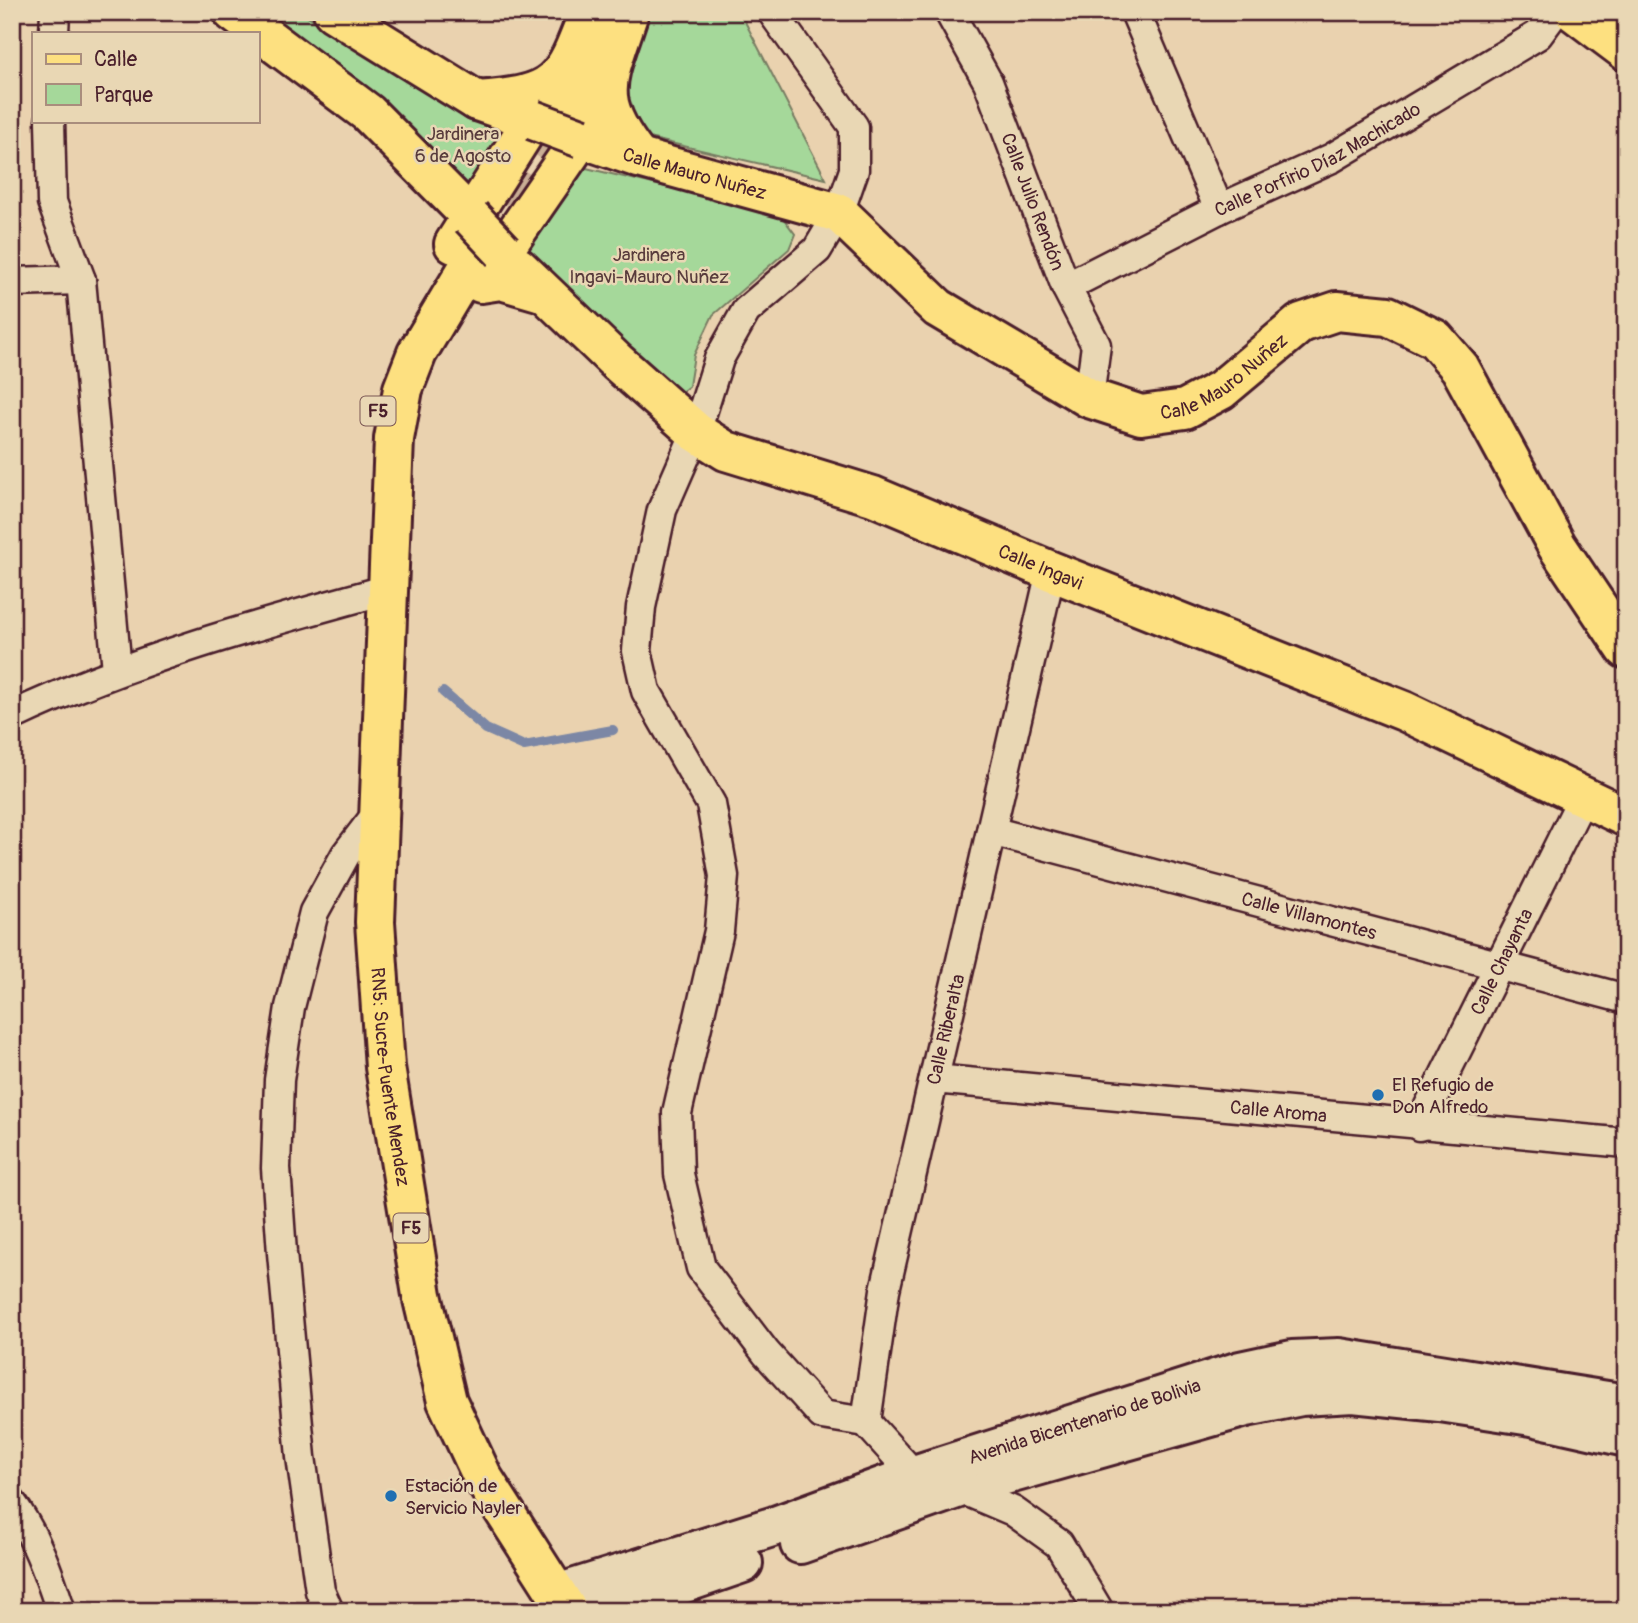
<svg xmlns="http://www.w3.org/2000/svg" width="1638" height="1623" viewBox="0 0 1638 1623" font-family="Pangolin,sans-serif">
<style>
.green{fill:#a5d89a;stroke:#787c62;stroke-width:2}
.lines{fill:none;stroke-linecap:round;stroke-linejoin:round}
.stream{stroke:#7b87a5;stroke-width:10}
.highway-tunnel{stroke:#caae95;stroke-width:38;stroke-dasharray:38 19;stroke-linecap:butt}
.street-casing{stroke:#4a1f2b;stroke-width:33}
.secondary-casing{stroke:#4a1f2b;stroke-width:44}
.primary-casing{stroke:#4a1f2b;stroke-width:44}
.highway-casing{stroke:#4a1f2b;stroke-width:44}
.street{stroke:#e9d7b4;stroke-width:28}
.secondary{stroke:#e9d7b4;stroke-width:38}
.primary{stroke:#fde080;stroke-width:38}
.highway{stroke:#fde080;stroke-width:38}
.highway-bridge-casing{stroke:#4a1f2b;stroke-width:44;stroke-linecap:butt}
.highway-bridge{stroke:#fde080;stroke-width:38}
.poi-dot{fill:#1f6fb2;stroke:#e9d7b4;stroke-width:2.5}
.labels{text-anchor:middle;stroke-width:5;stroke-linejoin:round;paint-order:stroke}
.shield{fill:#e9d7b4;stroke:#7a5654;stroke-width:2}
.shield-label{font-size:18px;font-weight:bold;fill:#4a1f2b}
.park-label{font-size:19px;fill:#583b3c;stroke:#e9d7b4}
.street-label{font-size:19px;fill:#4a1f2b;stroke:#e9d7b4}
.poi-label{font-size:19px;fill:#4a1f2b;stroke:#e9d7b4;text-anchor:start}
</style>
<rect width="100%" height="100%" fill="#ead2af"/>
<filter id="ink" filterUnits="userSpaceOnUse"><feTurbulence type="fractalNoise" baseFrequency=".0143" numOctaves="2"/><feDisplacementMap in="SourceGraphic" scale="14" xChannelSelector="R" yChannelSelector="G"/><feConvolveMatrix kernelMatrix="1 2 1 2 8 2 1 2 1" color-interpolation-filters="sRGB"/></filter>
<g filter="url(#ink)">
<!-- green -->
<path class="green" d="M263,12H301L503,134L467,187L380,101Z
M639,12H740L826,179L640,136C606,99 626,54 639,12Z
M582,167L780,214L795,234L789,249L713,315L694,355L689,386L680,393L582,311L527,249Z"/>
<g class="lines">
<!-- stream -->
<path class="stream" d="M443,692L486,729L524,746L613,730"/>
<!-- highway-tunnel -->
<path class="highway-tunnel" d="M477,253L571,105"/>
<!-- street casing -->
<g class="street-casing">
<g id="street">
<path d="M772,12L854,127V170L839,213L817,250L746,311L719,359L696,432L662,510L641,607L637,651L646,691L711,804L724,876L719,931L677,1113L679,1174L701,1268L766,1353L822,1415L866,1422"/>
<path id="s1" d="M949,12L988,82L1066,287L1096,345L1089,398"/>
<path d="M1135,12L1219,209"/>
<path d="M54,33L55,12"/>
<path d="M50,121L52,202L81,280L117,670"/>
<path d="M12,282L81,280"/>
<path id="s2" d="M1066,287L1219,209L1332,158L1538,35L1555,12"/>
<path d="M12,716C133,659 260,624 389,589"/>
<path id="s3" d="M991,831L1626,999"/>
<path id="s4" d="M934,1079L1626,1143"/>
<path id="s5" d="M1419,1126L1583,797"/>
<path id="s6" d="M866,1422L885,1290L1051,571"/>
<path d="M866,1422L914,1475L959,1488L1013,1511L1059,1544L1099,1611"/>
<path d="M12,1503C35,1534 49,1574 61,1611"/>
<path d="M329,1611L320,1591L301,1457L282,1253L276,1168L279,1080L290,1007L314,912L346,854L379,811"/>
</g>
</g>
<!-- secondary casing -->
<g class="secondary-casing">
<g id="secondary">
<path d="M800,1544L959,1488L1246,1407L1301,1396L1353,1393L1440,1402L1532,1416L1626,1437"/>
<path id="s7" d="M557,1594L775,1526L914,1475L1240,1371L1292,1360L1339,1358L1626,1404"/>
<path d="M603,1611L743,1563"/>
</g>
</g>
<!-- primary casing -->
<g class="primary-casing">
<g id="primary">
<path d="M629,12C607,81 591,97 639,158"/>
<path d="M1574,12L1626,51"/>
<path d="M477,101C557,95 562,84 589,12"/>
<path id="s8" d="M581,138L639,158L839,213L938,308L1089,398L1141,415L1185,409L1221,390L1301,323L1337,311L1388,316L1435,339L1460,368L1557,546L1626,649"/>
<path id="s9" d="M518,267L617,362L696,432L726,451L873,496L1051,571L1404,711L1626,817"/>
</g>
</g>
<!-- highway casing -->
<g class="highway-casing">
<g id="highway">
<path d="M233,12L368,113L471,217"/>
<path d="M333,12L477,101L533,120"/>
<path d="M571,105L585,79L609,12"/>
<path d="M454,244L559,78"/>
<path id="s10" d="M477,253L417,353L403,389L394,439L375,922L385,1067L422,1295L447,1401L483,1478L568,1611"/>
<path d="M485,277L581,138L606,85"/>
<path d="M481,283L501,280L542,292"/>
</g>
</g>
<!-- street -->
<use href="#street" class="street"/>
<!-- secondary -->
<use href="#secondary" class="secondary"/>
<!-- primary -->
<use href="#primary" class="primary"/>
<!-- highway -->
<use href="#highway" class="highway"/>
<!-- highway-bridge casing -->
<g class="highway-bridge-casing">
<path id="highway-bridge" d="M533,120L581,138
M471,217L503,251"/>
</g>
<!-- highway-bridge -->
<use href="#highway-bridge" class="highway-bridge"/>
</g>
</g>
<!-- markers -->
<g class="poi-dot">
<circle cx="1378" cy="1095" r="7"/>
<circle cx="391" cy="1496" r="7"/>
</g>
<g class="labels">
<!-- shield labels -->
<g class="shield">
<rect x="360.5" y="396.5" width="35" height="29" rx="5"/>
<rect x="393.5" y="1213.5" width="35" height="29" rx="5"/>
</g>
<g class="shield-label">
<text x="378" y="417">F5</text>
<text x="411" y="1234">F5</text>
</g>
<!-- park labels -->
<g class="park-label">
<text x="463" y="140">Jardinera<tspan x="463" dy="22">6 de Agosto</tspan></text>
<text x="649" y="261">Jardinera<tspan x="649" dy="22">Ingavi-Mauro Nuñez</tspan></text>
</g>
<!-- street labels -->
<g class="street-label">
<text dy="7" stroke="none"><textPath href="#s2" startOffset="282">Calle Porfirio Díaz Machicado</textPath></text>
<text dy="7" stroke="none"><textPath href="#s8" startOffset="119">Calle Mauro Nuñez</textPath></text>
<text dy="7" stroke="none"><textPath href="#s1" startOffset="208">Calle Julio Rendón</textPath></text>
<text dy="7" stroke="none"><textPath href="#s8" startOffset="730">Calle Mauro Nuñez</textPath></text>
<text dy="7" stroke="none"><textPath href="#s9" startOffset="614">Calle Ingavi</textPath></text>
<text dy="7" stroke="none"><textPath href="#s3" startOffset="329">Calle Villamontes</textPath></text>
<text dy="7" stroke="none"><textPath href="#s5" startOffset="184">Calle Chayanta</textPath></text>
<text dy="7" stroke="none"><textPath href="#s6" startOffset="401">Calle Riberalta</textPath></text>
<text dy="7" stroke="none"><textPath href="#s10" startOffset="845">RN5: Sucre-Puente Mendez</textPath></text>
<text dy="7" stroke="none"><textPath href="#s4" startOffset="346">Calle Aroma</textPath></text>
<text dy="7" stroke="none"><textPath href="#s7" startOffset="555">Avenida Bicentenario de Bolivia</textPath></text>
</g>
<!-- poi labels -->
<g class="poi-label">
<text x="1392" y="1091">El Refugio de<tspan x="1392" dy="22">Don Alfredo</tspan></text>
<text x="405" y="1492">Estación de<tspan x="405" dy="22">Servicio Nayler</tspan></text>
</g>
</g>
<!-- margin -->
<rect width="1638" height="1623" fill="none" stroke="#e9d7b4" stroke-width="42"/>
<rect x="21" y="21" width="1596" height="1581" fill="none" stroke="#4a1f2b" stroke-width="2.5" filter="url(#ink)"/>
<!-- legend -->
<rect x="32" y="32" width="228" height="91" fill="#e9d7b4" stroke="#a98d7d" stroke-width="2"/>
<rect x="46" y="54" width="35" height="10" fill="#fde080" stroke="#a98d7d" stroke-width="2"/>
<text x="94" y="66" font-size="21" fill="#4a1f2b">Calle</text>
<rect x="46" y="84" width="35" height="21" fill="#a5d89a" stroke="#a98d7d" stroke-width="2"/>
<text x="94" y="102" font-size="21" fill="#4a1f2b">Parque</text>
</svg>
